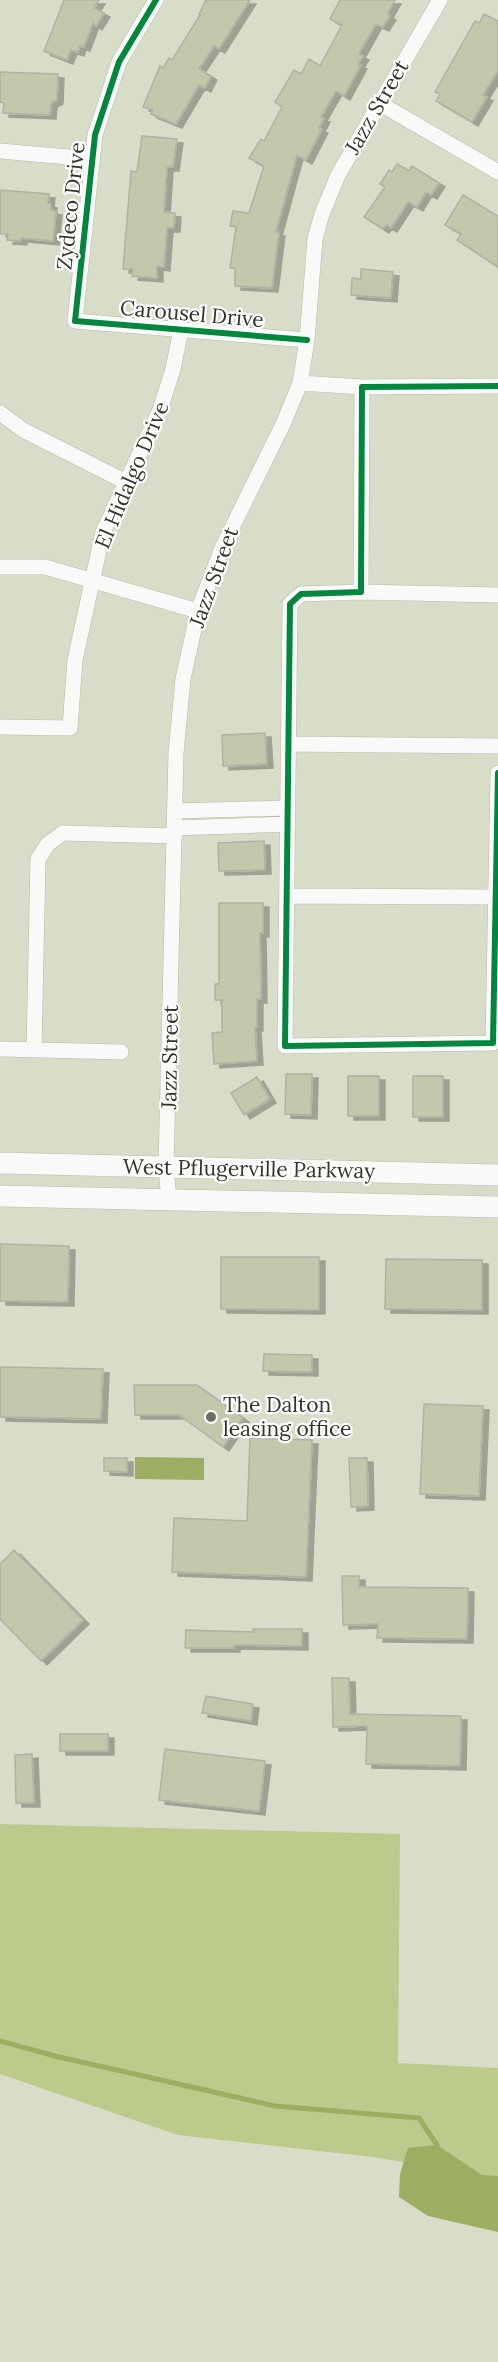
<svg xmlns="http://www.w3.org/2000/svg" width="498" height="2362" viewBox="0 0 498 2362" font-family="Lora,serif">
<style>
.forest{fill:#bcca8b}
.water{fill:#9dad61}
.lines{fill:none;stroke-linecap:round;stroke-linejoin:round}
.stream{stroke:#9dad61;stroke-width:5}
.building{fill:#c1c8ab;stroke:#afb3a3;stroke-width:1.5;filter:url(#shadow)}
.street-casing{stroke:#b7bbab;stroke-width:16}
.secondary-casing{stroke:#b7bbab;stroke-width:22}
.street{stroke:#f9faf7;stroke-width:15}
.secondary{stroke:#f9faf7;stroke-width:21}
.cycleway-casing{stroke:#fff;stroke-width:10}
.cycleway{stroke:#00873e;stroke-width:6}
.poi-dot{fill:#6c7060;stroke:#fff;stroke-width:2}
.labels{text-anchor:middle;stroke-width:4.5;stroke-linejoin:round;paint-order:stroke}
.street-label{font-size:21px;fill:#323627;stroke:#fff}
.poi-label{font-size:21px;fill:#323627;stroke:#fff;text-anchor:start}
</style>
<defs>
<filter id="shadow"><feDropShadow dx="6" dy="4" stdDeviation="0" flood-color="#0004"/></filter>
</defs>
<rect width="100%" height="100%" fill="#d8ddc9"/>
<!-- forest -->
<path class="forest" d="M0,1824L400,1834L398,2063L498,2068V2184L482,2175L373,2157L178,2135L0,2074Z"/>
<!-- water -->
<path class="water" d="M135,1457L204,1458V1480L135,1479Z
M437,2145L482,2175L498,2176V2232L428,2216L399,2197L400,2174L408,2148Z"/>
<g class="lines">
<!-- stream -->
<path class="stream" d="M0,2041L55,2056L275,2106L419,2118L437,2145V2149"/>
</g>
<!-- building -->
<path class="building" d="M64,0H99L94,8L104,13L96,26L93,23L84,47L80,46L78,52L71,50L67,60L44,51Z
M206,0H250L219,49L214,46L199,69L211,76L205,88L199,85L176,124L151,114L153,110L143,107L160,66L163,68L169,58L172,60L200,15L199,14Z
M340,0H395L387,14L390,16L383,27L376,24L359,54L363,56L358,64L361,65L344,96L336,91L321,117L324,118L319,128L322,129L306,160L297,155L276,232H279L272,288L235,286V268H230L236,227L230,226L233,211L249,213L264,166L249,158L261,139L264,141L282,107L275,102L294,70L301,74L309,59L320,66L342,25L330,19Z
M484,14L498,21V71L483,95L487,97L472,122L436,101L440,94L435,92L475,21L479,23Z
M0,72L58,74L57,100L51,103L50,115L3,113L4,103L0,102Z
M142,136L177,139L173,167H167L164,212L175,213L174,228H167L164,267L157,266V278L132,276L133,269H123L131,171L137,172Z
M397,164L409,171L412,166L439,183L431,195L426,192L417,207L408,202L391,228L386,225L383,229L364,217L385,187L380,184L389,170L392,172Z
M0,190L49,194L48,203L51,204V210L56,211L53,241L21,238V241L7,240L8,234H1L0,232Z
M463,195L498,216V267L457,240L461,234L445,225Z
M361,269L393,272L391,298L351,295L352,278L361,279Z
M265,733L267,764L223,766L222,735Z
M264,841L265,870L219,871L218,843Z
M219,903H263V933H260L261,999H257V1027H255L257,1061L214,1064L212,1033L222,1032V1000H215V984H219Z
M286,1074H312L311,1115L285,1114Z
M348,1076H379V1116H348Z
M413,1076H443V1117H413Z
M257,1077L270,1099L244,1115L231,1093Z
M0,1244L69,1246L68,1302L0,1301Z
M221,1257H319V1310L221,1309Z
M386,1259L482,1260V1310L385,1309Z
M264,1354L312,1355V1372L263,1371Z
M0,1367L103,1369L101,1419L0,1417Z
M134,1385H197L243,1418L223,1447L179,1415H135Z
M424,1404L483,1406L479,1496L420,1494Z
M250,1438L312,1440L306,1577L172,1572L174,1518L247,1521Z
M104,1458H127V1472L104,1471Z
M349,1458H367L368,1506L351,1507Z
M14,1550L83,1620L41,1661L0,1619V1564Z
M342,1576H359V1587L468,1588L467,1639L377,1638L378,1624L343,1625Z
M253,1629H302V1646L234,1645V1648H185L186,1630L253,1632Z
M332,1678H349L350,1714L461,1716L460,1766L366,1764L367,1726L333,1727Z
M206,1696L253,1704L251,1721L202,1713Z
M60,1734H108V1751H60Z
M165,1749L265,1761L259,1811L159,1800Z
M32,1754L34,1803H16L15,1755Z"/>
<g class="lines">
<!-- street casing -->
<g class="street-casing">
<path id="street" d="M156,0L119,62L95,135L75,321L307,340
M379,103L498,172
M0,151L91,159
M300,383L362,387
M498,386L362,387L361,592L301,594L290,604L285,1046L493,1043L498,773
M0,413L23,430L126,482
M0,567H45L198,611
M361,592L498,595
M0,727L70,728L75,660L103,532L160,410L173,369L181,330
M288,744L498,746
M175,811L288,808
M175,828L288,824
M287,896L495,897
M0,1049L121,1052
M34,1050L38,859L48,844L63,833L175,836
M169,1200L166,1167L176,753L183,679L198,611L223,546L284,422L300,383L307,340L315,239L322,214L338,175L440,0"/>
</g>
<!-- secondary casing -->
<g class="secondary-casing">
<path id="secondary" d="M0,1163L498,1175
M0,1196L498,1207"/>
</g>
<!-- street -->
<use href="#street" class="street"/>
<!-- secondary -->
<use href="#secondary" class="secondary"/>
<!-- cycleway casing -->
<g class="cycleway-casing">
<path id="cycleway" d="M156,0L119,62L95,135L75,321L307,340
M498,386L362,387L361,592L301,594L290,604L285,1046L493,1043L498,773"/>
</g>
<!-- cycleway -->
<use href="#cycleway" class="cycleway"/>
</g>
<!-- markers -->
<circle class="poi-dot" cx="211" cy="1417" r="6"/>
<g class="labels">
<!-- street labels -->
<g class="street-label">
<text transform="translate(377 107) rotate(-60)" y="7">Jazz Street</text>
<text transform="translate(71 206) rotate(-84)" y="7">Zydeco Drive</text>
<text transform="translate(192 314) rotate(5)" y="7">Carousel Drive</text>
<text transform="translate(132 475) rotate(-67)" y="7">El Hidalgo Drive</text>
<text transform="translate(214 577) rotate(-70)" y="7">Jazz Street</text>
<text transform="translate(170 1057) rotate(-89)" y="7">Jazz Street</text>
<text transform="translate(249 1169) rotate(1)" y="7">West Pflugerville Parkway</text>
</g>
<!-- poi labels -->
<g class="poi-label">
<text x="223" y="1412">The Dalton<tspan x="223" dy="24">leasing office</tspan></text>
</g>
</g>
</svg>
